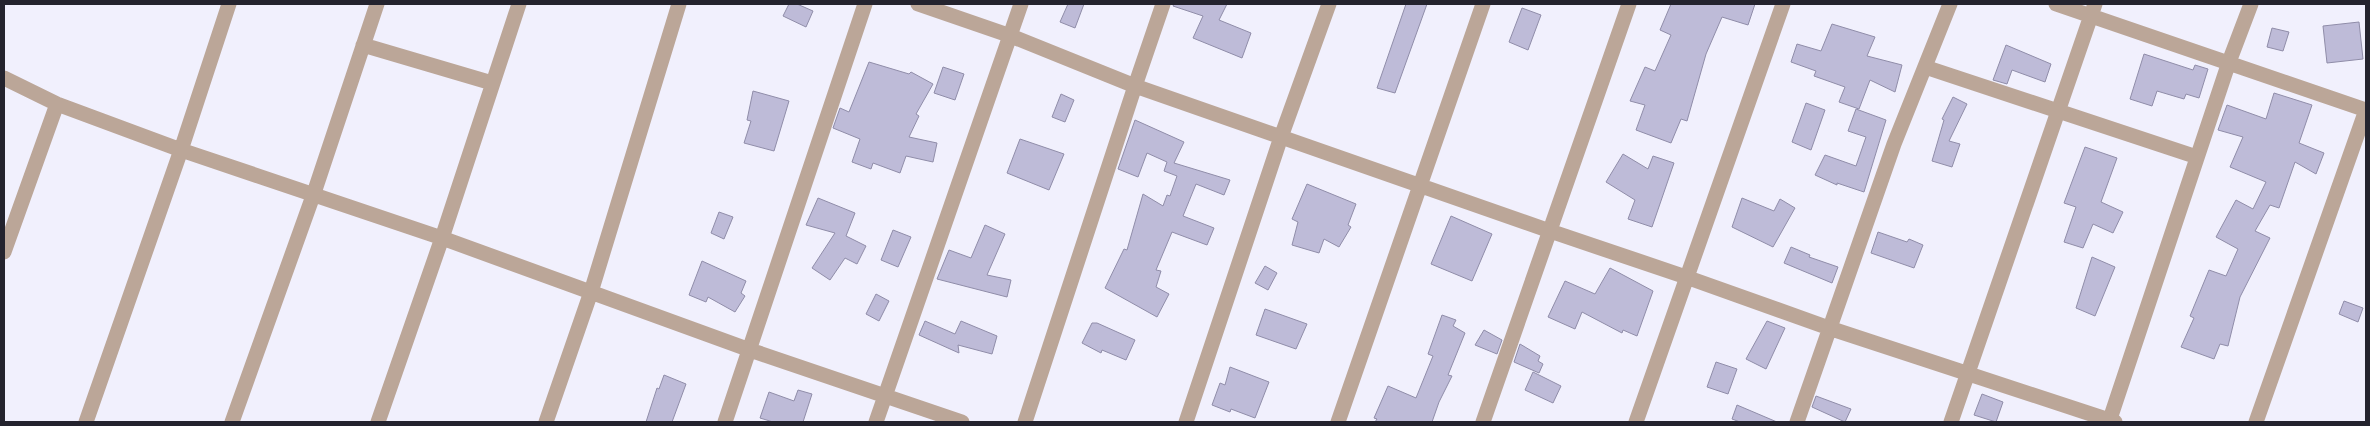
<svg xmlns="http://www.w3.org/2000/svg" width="2370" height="426" viewBox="0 0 2370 426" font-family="Overpass,sans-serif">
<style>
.building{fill:#bebbd8;stroke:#908da9}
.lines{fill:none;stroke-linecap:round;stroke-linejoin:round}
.minor{stroke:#bba698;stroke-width:15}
</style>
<rect width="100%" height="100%" fill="#f1f0fd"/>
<!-- building -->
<path class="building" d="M789,4H797L813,11L806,27L783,16Z
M1068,4H1084L1075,28L1060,22Z
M1174,4H1227L1219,20L1251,33L1242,58L1193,38L1203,16L1173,6Z
M1406,4H1427L1395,93L1377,88Z
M1671,4H1755L1748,25L1722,17L1706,54L1687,121L1681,119L1671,143L1636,130L1645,105L1630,101L1645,67L1655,71L1671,35L1660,30Z
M1522,8L1541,15L1528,50L1509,42Z
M2359,22L2363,59L2327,63L2323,26Z
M1832,24L1875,37L1867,56L1902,65L1895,92L1870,80L1859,109L1839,102L1845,87L1814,76L1816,71L1791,62L1797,44L1821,51Z
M2272,28L2289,32L2283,51L2267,47Z
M2006,45L2051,64L2045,82L2012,70L2007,84L1993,80Z
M2144,54L2193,70L2195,65L2208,69L2199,98L2186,94L2184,99L2157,91L2152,106L2130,99Z
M869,62L909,74L911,72L933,84L916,114L919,116L909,137L937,143L933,162L906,156L900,173L873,163L871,169L852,162L860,139L833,128L840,108L849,112Z
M943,67L964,74L955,100L934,93Z
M753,91L789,101L774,151L744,143L751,121L747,120Z
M2274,93L2312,105L2299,143L2324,153L2316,174L2295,162L2279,208L2270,205L2255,231L2270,238L2240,297L2228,346L2220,344L2214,359L2181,347L2194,318L2190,316L2209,270L2226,276L2238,249L2216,237L2236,200L2253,209L2266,182L2230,167L2243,137L2218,130L2227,105L2266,119Z
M1061,94L1074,100L1065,122L1052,117Z
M1953,97L1967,104L1949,141L1960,144L1952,167L1932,161L1944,120L1942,119Z
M1806,103L1825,110L1811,150L1792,142Z
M1856,109L1886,120L1864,192L1837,183V185L1815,175L1825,155L1856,166L1866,137L1848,131Z
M1135,120L1184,142L1174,163L1230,180L1224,195L1196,184L1183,216L1214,228L1207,245L1172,232L1156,270L1161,271L1156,287L1169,294L1157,317L1105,288L1124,249L1127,250L1143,194L1163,206L1167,195L1170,196L1177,176L1164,171L1167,162L1147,153L1138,177L1118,169Z
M1020,139L1064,154L1049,190L1007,173Z
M2085,147L2117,158L2101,202L2123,212L2113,233L2093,224L2083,248L2064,242L2076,207L2064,203Z
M1623,154L1648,169L1653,156L1674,163L1652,227L1628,219L1635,200L1606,182Z
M1307,184L1356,204L1348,225L1351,227L1339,247L1324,239L1319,253L1292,245L1298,222L1292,219Z
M818,198L855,213L846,236L866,246L857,264L845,258L830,280L812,268L835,233L806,225Z
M1742,198L1774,211L1780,199L1795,208L1773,247L1732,227Z
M719,212L733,217L724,239L711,233Z
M1451,216L1492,234L1472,281L1431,264Z
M985,225L1005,234L987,275L1011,280L1007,297L937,279L949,250L971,258Z
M893,230L911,237L898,267L881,260Z
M1878,232L1907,242L1909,239L1923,245L1914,268L1871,253Z
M1791,247L1810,255L1809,257L1838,267L1832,283L1784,263Z
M2092,257L2115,267L2095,316L2076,308Z
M702,261L746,281L741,293L745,296L735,312L708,297L706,302L689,295Z
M1265,266L1277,273L1268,290L1255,283Z
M1610,268L1653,291L1637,336L1623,330L1622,333L1582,312L1575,329L1548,317L1565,281L1595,294Z
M876,294L889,301L879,321L866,314Z
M2344,301L2363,308L2358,322L2339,314Z
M1265,309L1307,324L1296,349L1256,335Z
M1442,315L1456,320L1453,326L1465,333L1448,375L1452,376L1439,402L1432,422H1375L1377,419L1374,418L1388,386L1416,398L1433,356L1428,354Z
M925,321L955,334L961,321L997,336L992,354L958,345L959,353L919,335Z
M1767,321L1785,328L1766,369L1746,359Z
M1092,323H1097L1135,340L1126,360L1102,350L1101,353L1082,343Z
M1484,330L1502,340L1497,354L1475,345Z
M1520,344L1540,356L1538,361L1543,364L1539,373L1514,362Z
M1716,362L1737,369L1728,394L1707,387Z
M1230,367L1269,382L1255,418L1231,409L1230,412L1212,405L1220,383L1225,385Z
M1533,372L1561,386L1553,403L1525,390Z
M664,375L686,384L672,422H646L657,388L659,389Z
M798,390L812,394L803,422H773L760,418L769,392L794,401Z
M1982,394L2003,402L1996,422L1974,415Z
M1816,396L1851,409L1845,422L1812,407Z
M1737,405L1777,422H1740L1732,419Z"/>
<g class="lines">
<!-- minor -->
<path class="minor" d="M918,4L1011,36L1135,86L1550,231L1686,277L1829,328L2115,422
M2056,4L2366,110
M363,45L492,83
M1925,67L2197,157
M4,78L57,104L181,150L442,238L750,350L962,422
M4,252L57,104
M86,422L181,150L229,4
M232,422L314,193L377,4
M378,422L442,238L519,4
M546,422L591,292L679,4
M725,422L865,4
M876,422L1021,4
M1025,422L1135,86L1163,4
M1186,422L1281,137L1329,4
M1338,422L1483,4
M1483,422L1629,4
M1636,422L1783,4
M1797,422L1894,144L1950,4
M1951,422L2095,4
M2109,422L2229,62L2251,4
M2256,422L2366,110"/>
</g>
<!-- border -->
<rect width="2370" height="426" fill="none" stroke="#24232e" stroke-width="10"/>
</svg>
